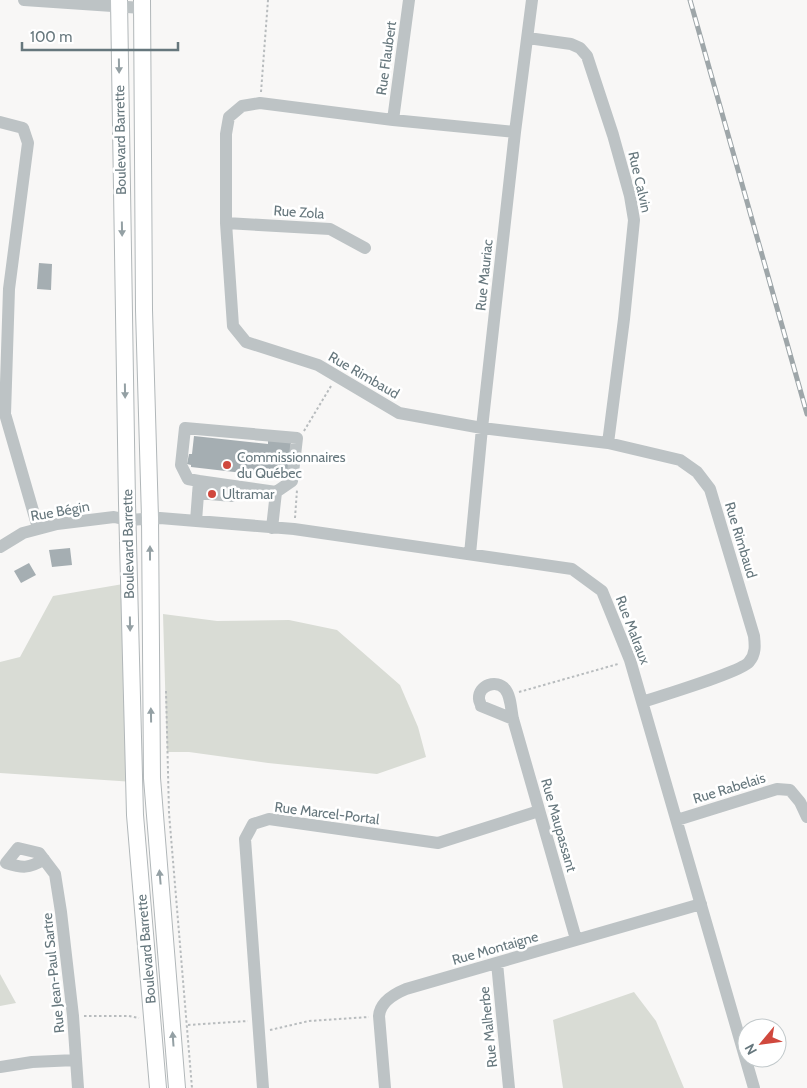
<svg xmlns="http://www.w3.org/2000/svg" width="807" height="1088" viewBox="0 0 807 1088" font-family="Cabin,sans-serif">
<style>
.green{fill:#d9dcd5}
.building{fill:#a5aeb2}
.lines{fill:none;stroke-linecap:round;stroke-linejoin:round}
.major-casing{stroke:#b1b7b9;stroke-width:18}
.path{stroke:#b8bcbe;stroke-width:2;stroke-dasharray:2.5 2.5;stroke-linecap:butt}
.minor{stroke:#bdc3c5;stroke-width:12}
.major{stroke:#fff;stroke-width:16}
.rail-casing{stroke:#9ea6a9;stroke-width:5}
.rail{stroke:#fff;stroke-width:3;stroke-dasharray:9;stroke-linecap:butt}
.oneway{fill:#94a0a4}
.poi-dot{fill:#d0483d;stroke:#fff;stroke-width:2}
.labels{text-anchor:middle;stroke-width:5;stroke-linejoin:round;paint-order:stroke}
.street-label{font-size:14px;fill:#66777d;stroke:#fff}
.poi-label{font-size:14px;fill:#66777d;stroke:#fff;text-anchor:start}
</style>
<rect width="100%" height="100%" fill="#f8f7f6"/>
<!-- green -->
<path class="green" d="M129,583L134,782L0,773V662L20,657L53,596Z
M163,614L217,621L289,620L337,630L400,685L418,727L426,757L377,774L268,763L189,752H167Z
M0,974L16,1003L0,1006Z
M634,992L656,1021L684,1088H563L553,1020Z"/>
<!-- building -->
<path class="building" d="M39,263L52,264L51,290L37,289Z
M194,436L268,444V439L291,442L287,478L191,467V465L187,464L189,454H192Z
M70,548L72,565L52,567L49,550Z
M29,563L36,575L21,583L14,571Z"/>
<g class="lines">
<!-- major casing -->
<g class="major-casing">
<path id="major" d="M119,0L127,503L135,815L158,1088
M142,0L144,310L150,518L152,778L177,1088"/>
</g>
<!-- path -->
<path class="path" d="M261,92L268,0
M304,431L331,386
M295,518L297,490
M166,691L169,813L192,1088
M519,692L618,664
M84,1016H129L139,1018
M188,1025L248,1021
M270,1030L309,1021L369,1017"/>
<!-- minor -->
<path class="minor" d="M24,0L142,8
M528,38L571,44L580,48L587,56L613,135L630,196L634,220L624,319L608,443
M393,120L409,0
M0,122L23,128L28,143L9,289L5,414L38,528
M515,132L393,120L260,103L242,106L229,117L226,134V223L233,326L246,342L318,365L399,413L482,428L608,443L680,460L697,472L710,489L754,636C755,645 756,654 749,662C741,672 660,696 643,702
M226,223L330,229L365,248
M199,481L188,479L181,465L185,428L297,438L292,481L276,492
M198,493L232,496L233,486
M196,521L199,481L276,492L272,528
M0,547L23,533L57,524L114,517L128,520L160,518L294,529L572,569L602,591L630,660L754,1088
M470,554L482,428L515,132L532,0
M513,719L481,706C481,704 479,701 479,699C478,685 497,679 505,689C511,696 511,710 513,719L576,939
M677,820L777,789L790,790L800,802L807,817
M44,859C29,869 22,868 6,863L18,848L39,853L55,874L61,912L73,1016L78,1088
M497,963L509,1088
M0,1067L32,1062L76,1060
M263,1088L245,839L253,824L269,819L438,843L539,811
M385,1088L379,1016C380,1002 394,994 406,989L701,904"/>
<!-- major -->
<use href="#major" class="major"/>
<!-- rail casing -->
<g class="rail-casing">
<path id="rail" d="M690,0L807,414"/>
</g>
<!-- rail -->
<use href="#rail" class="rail"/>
</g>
<!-- one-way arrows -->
<defs><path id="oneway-solid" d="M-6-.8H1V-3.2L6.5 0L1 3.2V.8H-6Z" transform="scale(1.25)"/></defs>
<g class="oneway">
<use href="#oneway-solid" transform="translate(119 66) rotate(89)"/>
<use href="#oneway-solid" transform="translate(122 229) rotate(89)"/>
<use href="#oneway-solid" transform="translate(125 391) rotate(89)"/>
<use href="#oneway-solid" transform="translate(150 553) rotate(-90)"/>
<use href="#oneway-solid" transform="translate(130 624) rotate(89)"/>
<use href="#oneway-solid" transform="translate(151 715) rotate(-91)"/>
<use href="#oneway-solid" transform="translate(160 877) rotate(-95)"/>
<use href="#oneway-solid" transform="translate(173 1039) rotate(-94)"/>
</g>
<!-- markers -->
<g class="poi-dot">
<circle cx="227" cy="465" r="5"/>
<circle cx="212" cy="494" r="5"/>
</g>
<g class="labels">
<!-- street labels -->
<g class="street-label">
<text transform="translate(386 58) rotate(-82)" y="5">Rue Flaubert</text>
<text transform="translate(120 140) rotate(-91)" y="5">Boulevard Barrette</text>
<text transform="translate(640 182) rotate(77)" y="5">Rue Calvin</text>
<text transform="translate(299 212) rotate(4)" y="5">Rue Zola</text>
<text transform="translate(484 275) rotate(-84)" y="5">Rue Mauriac</text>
<text transform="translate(364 375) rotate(30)" y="5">Rue Rimbaud</text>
<text transform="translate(60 511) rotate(-10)" y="5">Rue Bégin</text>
<text transform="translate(741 540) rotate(73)" y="5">Rue Rimbaud</text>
<text transform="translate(128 544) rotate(-91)" y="5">Boulevard Barrette</text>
<text transform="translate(633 630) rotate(69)" y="5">Rue Malraux</text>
<text transform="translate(729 788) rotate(-17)" y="5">Rue Rabelais</text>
<text transform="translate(327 813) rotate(7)" y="5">Rue Marcel-Portal</text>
<text transform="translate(559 825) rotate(74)" y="5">Rue Maupassant</text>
<text transform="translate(495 948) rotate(-16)" y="5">Rue Montaigne</text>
<text transform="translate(146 949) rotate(-95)" y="5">Boulevard Barrette</text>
<text transform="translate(53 973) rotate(-96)" y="5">Rue Jean-Paul Sartre</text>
<text transform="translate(488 1027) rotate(-96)" y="5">Rue Malherbe</text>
</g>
<!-- poi labels -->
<g class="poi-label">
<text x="237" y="462">Commissionnaires<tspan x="237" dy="16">du Québec</tspan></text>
<text x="222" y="499">Ultramar</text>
</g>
</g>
<!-- north arrow -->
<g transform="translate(762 1043) rotate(241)"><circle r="24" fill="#ffffff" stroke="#c2c9cb"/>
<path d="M0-4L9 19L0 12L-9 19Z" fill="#d0483d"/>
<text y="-8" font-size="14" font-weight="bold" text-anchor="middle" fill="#66777d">N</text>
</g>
<!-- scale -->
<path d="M22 42v8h156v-8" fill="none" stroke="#66777d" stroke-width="2.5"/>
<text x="30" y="42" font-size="15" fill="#66777d" stroke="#ffffff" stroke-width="4" paint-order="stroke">100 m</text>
</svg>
